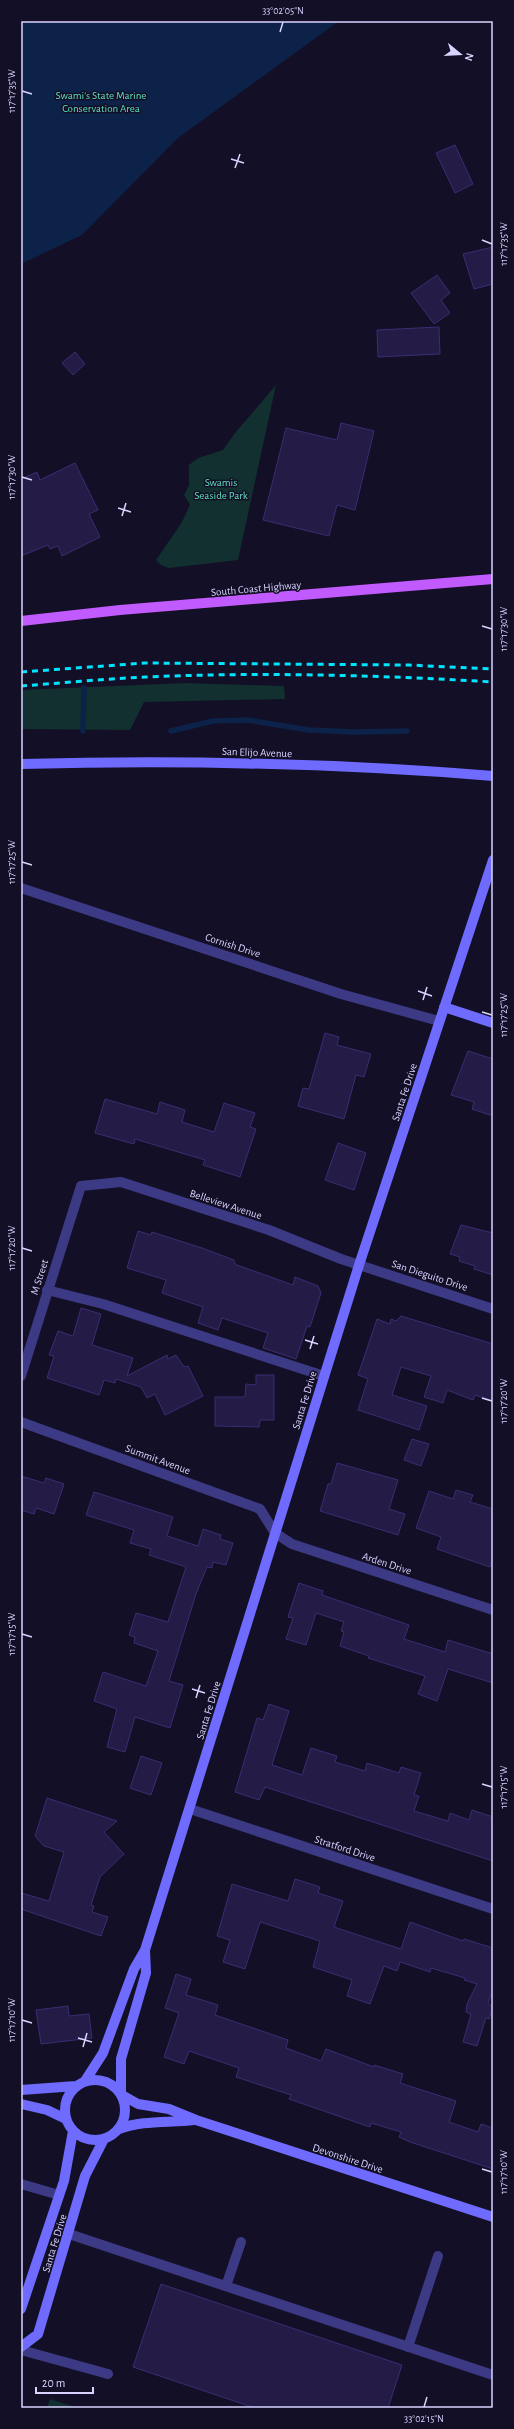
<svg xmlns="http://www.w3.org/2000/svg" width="514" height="2429" viewBox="0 0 514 2429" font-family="'Alegreya Sans',sans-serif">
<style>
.green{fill:#12302f}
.water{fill:#0c2248}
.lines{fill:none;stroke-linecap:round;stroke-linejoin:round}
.stream{stroke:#0c2248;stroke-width:5.5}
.building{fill:#241b47;stroke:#3b2d73}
.lane{stroke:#3d3a85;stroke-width:10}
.street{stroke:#3d3a85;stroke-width:10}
.secondary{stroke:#6f6bff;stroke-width:10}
.primary{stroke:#c25bff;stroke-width:10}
.rail{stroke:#00e5ff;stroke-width:3;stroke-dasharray:6 5;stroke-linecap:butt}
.ticks{fill:none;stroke:#d9d4ff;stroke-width:1.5}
.labels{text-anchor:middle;stroke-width:3;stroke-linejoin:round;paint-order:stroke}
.park-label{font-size:11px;fill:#5fe0c0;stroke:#130f26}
.street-label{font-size:11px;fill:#d9d4ff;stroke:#130f26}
.neatline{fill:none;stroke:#d9d4ff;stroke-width:1.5}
.ticks-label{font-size:10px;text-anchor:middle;fill:#d9d4ff}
</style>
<rect width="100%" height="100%" fill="#130f26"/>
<!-- green -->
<path class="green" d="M276,385L238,560L169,568L161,565L156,560L182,522L190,505L184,495L189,485V465L198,458L223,450L235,433Z
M185,683L284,686L285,699L144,702L130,730L21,729V690Z
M50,2399L78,2408H47Z"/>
<!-- water -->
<path class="water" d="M21,21H339L178,138L82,235L21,264Z"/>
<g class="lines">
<!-- stream -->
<path class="stream" d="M83,731L84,688
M171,731L213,721L247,720L309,730L354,732L407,731"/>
</g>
<!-- building -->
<path class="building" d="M455,145L473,184L455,193L436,153Z
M493,247V284L474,289L463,254Z
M437,275L450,293L441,300L450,313L434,324L411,293Z
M439,327L440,354L378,357L377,330Z
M75,352L85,364L73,375L62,363Z
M341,423L374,431L355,510L337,505L329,536L263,520L286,428L337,440Z
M75,463L98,510L89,514L100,537L62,556L58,546L50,549L48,545L21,556V479L37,472L40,480Z
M325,1033L339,1037L337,1045L371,1054L364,1077L356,1075L344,1119L298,1106L303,1088L309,1089Z
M468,1051L493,1059V1116L472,1109L474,1102L451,1095Z
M105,1099L157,1114L160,1102L185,1110L182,1122L214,1132L224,1103L255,1113L250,1127L256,1129L240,1177L203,1165L205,1160L135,1139L134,1144L95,1133Z
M338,1143L366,1153L354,1190L325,1180Z
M461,1225L493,1233V1275L474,1269L475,1266L459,1261L460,1257L450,1254Z
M138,1231L151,1235L152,1232L202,1248L234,1260V1262L237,1265L293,1285L295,1277L318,1286L321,1293L310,1327L307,1326L296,1359L263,1348L268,1333L222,1318L218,1330L198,1323L203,1307L162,1293L166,1280L127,1268Z
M81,1308L101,1314L92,1345L133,1358L127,1376L167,1355L168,1359L176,1355L184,1367L188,1366L203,1396L165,1415L155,1394L147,1398L141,1387L116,1379L115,1383L104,1380L99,1395L47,1378L54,1356L49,1355L58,1331L73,1336Z
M401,1316L493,1344V1401L475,1395L473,1400L447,1390L443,1403L424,1397L431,1376L401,1367L392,1395L427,1406L419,1430L358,1410L368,1379L358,1375L377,1319L390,1324L391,1319L396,1321Z
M256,1375H274V1420H260L259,1427L215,1426V1397H245L246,1384L256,1385Z
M412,1439L429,1444L421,1466L404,1460Z
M337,1463L398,1480L389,1509L405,1514L398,1535L320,1511L328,1484H331Z
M21,1476L44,1483L46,1478L64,1484L54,1514L36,1508L34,1514L21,1510Z
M456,1490L473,1495L470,1502L493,1509V1557L490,1567L437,1549L441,1537L416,1528L429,1491L453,1499Z
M94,1492L173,1517L167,1536L198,1546L203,1529L221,1535L220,1539L233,1543L226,1565L213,1562L212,1568L207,1567L196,1594L169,1681L183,1685L170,1728L135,1717L125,1752L107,1747L117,1709L94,1701L103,1672L146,1686L158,1651L134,1643L135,1637L129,1635L136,1613L168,1622L186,1567L149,1555L151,1549L130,1543L134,1530L86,1515Z
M299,1583L323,1591L322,1595L409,1625L404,1639L445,1652L448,1640L493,1654V1683L448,1669L437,1701L418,1694L425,1676L368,1658L369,1656L340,1646L344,1632L341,1631L344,1622L316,1613L306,1645L286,1639L293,1618L288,1617Z
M269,1704L289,1711L272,1765L302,1775L311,1748L337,1756L335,1762L365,1771L367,1763L399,1773L401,1767L421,1773L414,1795L419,1796L414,1811L448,1821L450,1813L469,1820L472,1810L493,1817V1861L265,1787L259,1800L235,1792L257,1718L263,1720Z
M141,1756L162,1763L151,1795L130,1788Z
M47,1798L117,1821L104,1832L124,1854L100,1877L91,1905L94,1906L92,1912L108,1917L101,1936L21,1909V1893L49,1901L64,1852L44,1846L35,1836Z
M295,1879L320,1887L318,1893L343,1901L334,1927L401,1949L410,1922L463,1941L464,1939L493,1948V1989L488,2003L493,2007L489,2019L486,2018L477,2046L463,2042L471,2014L466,2012L467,2004L477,1984L464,1980L465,1978L431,1968L430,1972L400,1962L397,1971L384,1966L370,2004L347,1996L352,1980L313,1967L320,1941L260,1922L245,1969L223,1962L230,1940L217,1936L232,1884L288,1901Z
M176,1974L191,1979L186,1995L218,2005L215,2015L288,2040L286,2048L321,2061L326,2049L374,2067V2065L403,2074L400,2083L456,2101L449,2122L478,2132L481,2124L493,2128V2169L410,2142L399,2137L401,2132L371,2123L370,2127L289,2099L291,2095L236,2077L239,2068L189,2051L184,2064L164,2057L179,2013L165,2008Z
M68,2006L69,2016L89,2014L92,2038L41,2044L36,2010Z
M161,2284L402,2365L388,2408H255L133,2367Z"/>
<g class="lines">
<!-- lane -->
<path class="lane" d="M47,1290L103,1304L324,1376
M21,2184L59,2195
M69,2234L493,2375
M226,2286L241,2242
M408,2347L438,2256
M21,2350L108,2374"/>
<!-- street -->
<path class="street" d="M21,888L341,994L439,1021
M21,1376L81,1186L121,1182L269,1230L341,1259L493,1309
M21,1422L260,1509L275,1533L292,1544L493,1610
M190,1809L493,1909"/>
<!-- secondary -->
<path class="secondary" d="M21,764C179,760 336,763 493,776
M444,1007L493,1023
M65 2110a30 30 0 1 1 60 0a30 30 0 1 1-60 0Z
M85,2081L103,2053L134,1969L145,1950L359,1265L493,860
M21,2090L76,2086
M121,2093V2059L146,1973L145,1950
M122,2095L138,2104L169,2109L196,2120L493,2217
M21,2104L47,2110L66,2119
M119,2129C143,2120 169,2123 194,2120
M21,2309L64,2181L73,2131
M21,2347L38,2334L85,2176L104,2139"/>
<!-- primary -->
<path class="primary" d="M21,621L120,610L493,579"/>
<!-- rail -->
<path class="rail" d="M21,672L145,663L409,665L493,669
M21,686C62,683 104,679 145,677C261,672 378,675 493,682"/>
</g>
<!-- ticks -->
<path class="ticks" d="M280,32L283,22M22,91L32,94M231,159L244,163M235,168L240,154M482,240L492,244M22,477L32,480M118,508L131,512M122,516L126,503M482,626L492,629M22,862L32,865M418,991L432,996M423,1000L427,987M482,1012L492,1015M22,1248L32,1251M305,1340L318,1344M310,1349L314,1336M482,1398L492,1401M22,1634L32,1637M192,1689L205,1693M196,1698L200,1685M482,1784L492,1787M22,2020L32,2023M78,2038L92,2042M83,2047L87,2033M482,2169L492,2172M424,2407L427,2397"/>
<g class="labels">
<!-- park labels -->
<g class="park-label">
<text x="101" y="99">Swami's State Marine<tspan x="101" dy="13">Conservation Area</tspan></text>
<text x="221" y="486">Swamis<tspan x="221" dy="13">Seaside Park</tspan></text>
</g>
<!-- street labels -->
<g class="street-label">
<text transform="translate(256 588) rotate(-5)" y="4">South Coast Highway</text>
<text transform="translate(257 752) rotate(2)" y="4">San Elijo Avenue</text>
<text transform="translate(233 945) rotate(18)" y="4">Cornish Drive</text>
<text transform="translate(404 1092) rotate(-72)" y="4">Santa Fe Drive</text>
<text transform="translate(226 1204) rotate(18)" y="4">Belleview Avenue</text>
<text transform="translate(430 1275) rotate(18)" y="4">San Dieguito Drive</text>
<text transform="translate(39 1277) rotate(-72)" y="4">M Street</text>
<text transform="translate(304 1400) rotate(-73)" y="4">Santa Fe Drive</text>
<text transform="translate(158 1459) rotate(20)" y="4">Summit Avenue</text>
<text transform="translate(387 1563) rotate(18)" y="4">Arden Drive</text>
<text transform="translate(208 1710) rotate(-73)" y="4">Santa Fe Drive</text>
<text transform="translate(345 1848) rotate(18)" y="4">Stratford Drive</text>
<text transform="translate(348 2158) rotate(18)" y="4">Devonshire Drive</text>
<text transform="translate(54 2243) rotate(-73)" y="4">Santa Fe Drive</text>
</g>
</g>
<!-- border -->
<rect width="514" height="2429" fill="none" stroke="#130f26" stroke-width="44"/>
<!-- north arrow -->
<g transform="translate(460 54) rotate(108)" stroke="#130f26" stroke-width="3" paint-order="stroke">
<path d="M0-3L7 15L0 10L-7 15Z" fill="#d9d4ff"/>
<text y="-6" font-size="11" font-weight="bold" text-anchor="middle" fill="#d9d4ff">N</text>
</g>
<!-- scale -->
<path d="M36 2387v6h57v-6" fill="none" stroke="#d9d4ff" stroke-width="2"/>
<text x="42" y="2387" font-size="12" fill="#d9d4ff" stroke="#130f26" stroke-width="3" paint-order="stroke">20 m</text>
<rect x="22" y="22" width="470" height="2385" class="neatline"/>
<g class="ticks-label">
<text x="283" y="14">33°02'05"N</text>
<text transform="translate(11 91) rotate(-90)" y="4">117°17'35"W</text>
<text transform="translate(503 244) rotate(-90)" y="4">117°17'35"W</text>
<text transform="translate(11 477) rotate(-90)" y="4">117°17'30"W</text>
<text transform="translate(503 629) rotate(-90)" y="4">117°17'30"W</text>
<text transform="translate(11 862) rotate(-90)" y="4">117°17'25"W</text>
<text transform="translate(503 1015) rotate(-90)" y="4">117°17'25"W</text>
<text transform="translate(11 1248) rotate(-90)" y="4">117°17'20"W</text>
<text transform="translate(503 1401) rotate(-90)" y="4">117°17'20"W</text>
<text transform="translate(11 1634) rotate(-90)" y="4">117°17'15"W</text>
<text transform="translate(503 1787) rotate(-90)" y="4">117°17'15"W</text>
<text transform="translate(11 2020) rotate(-90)" y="4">117°17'10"W</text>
<text transform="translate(503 2172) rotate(-90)" y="4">117°17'10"W</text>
<text x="424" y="2422">33°02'15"N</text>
</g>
</svg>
